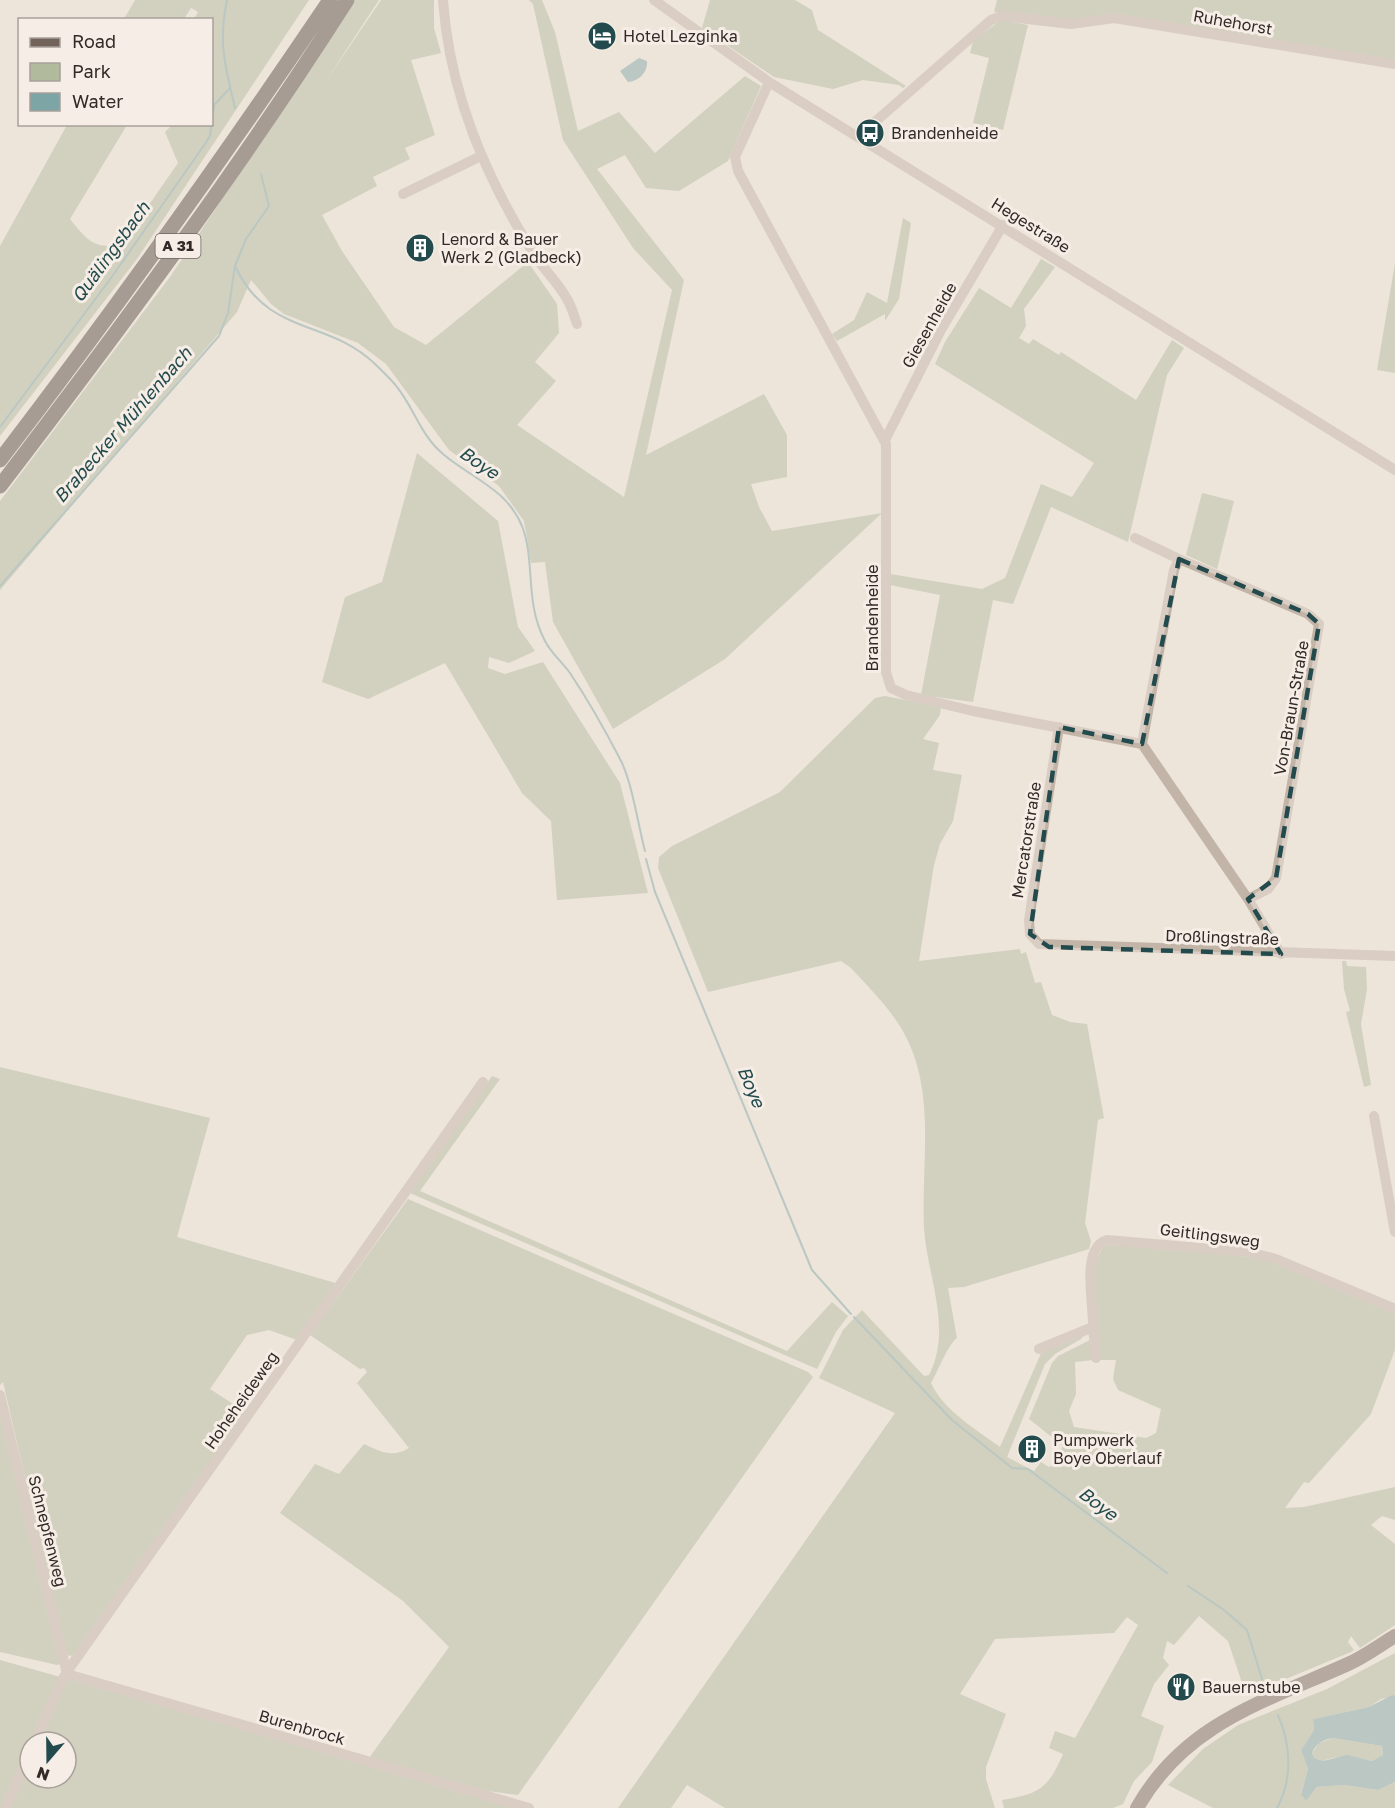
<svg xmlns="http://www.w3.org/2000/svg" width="1395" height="1808" viewBox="0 0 1395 1808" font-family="'Golos Text',sans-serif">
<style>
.green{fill:#b1ba9d;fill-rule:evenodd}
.water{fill:#7da5a6;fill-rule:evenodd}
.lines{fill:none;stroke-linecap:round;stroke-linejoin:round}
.stream{stroke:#7da5a6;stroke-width:2}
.minor{stroke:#c3b4a8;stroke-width:10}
.major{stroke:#71625a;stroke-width:14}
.highway{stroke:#51453f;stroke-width:15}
.marked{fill:none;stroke:#234b4d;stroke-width:4.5;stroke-dasharray:12 8;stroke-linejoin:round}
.labels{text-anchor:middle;stroke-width:6;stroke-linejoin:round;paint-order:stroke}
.shield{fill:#f6eee6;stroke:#6d6560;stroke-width:1.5}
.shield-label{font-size:15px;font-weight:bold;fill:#322a27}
.street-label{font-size:16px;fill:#322a27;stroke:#f6eee6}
.poi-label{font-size:16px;fill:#322a27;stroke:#f6eee6;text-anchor:start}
.water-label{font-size:18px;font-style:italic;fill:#234b4d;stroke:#f6eee6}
</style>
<rect width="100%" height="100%" fill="#ede4da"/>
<!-- green -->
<path class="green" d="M135,0H309L137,259L0,436V246L67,125H127L70,219C87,240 93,249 121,245L178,163L165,132L172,125L212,124V20L194,19L198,12L191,8L184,19H124Z
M355,0H379L324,84L381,0H434V28L441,53L411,60L435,135L405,148L410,159L373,177L377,186L322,215L342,251L394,327L426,345L528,262L557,304L559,333L535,362L556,381L517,425L624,497L672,290L633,248L563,140L533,4L529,0H542L555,32L578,131L619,112L655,153L745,76L761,86L728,161L679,191L646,188L625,155L597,169L684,280L646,455L764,394L787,435V477L751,484L759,507L772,531L882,513L725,659L613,729L553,622L545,562L531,563L524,521L499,486L449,450L386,364L358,343L284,314L271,304L251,280L237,312L0,590V501L170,277Z
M710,0H795L812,10L818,30L906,86L903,88L899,85L863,80L833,89L774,77L702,28Z
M997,0H1395V60L1112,14L1070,21L994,12Z
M1001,20L1028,25L1003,130L973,123L989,58L970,53L973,41Z
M903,218L911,223L899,299L885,321V314L837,341L832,334L854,320L867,292L887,303Z
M1041,259L1055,267L1024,309L1026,326L1019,338L1029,344L1033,339L1059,355L1061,352L1136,400L1172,340L1184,348L1167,375L1128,542L1051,507L1013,604L993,600L973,702L921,695L940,595L890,585V574L982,589L1005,578L1041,484L1072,497L1094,463L935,364L945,342L979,288L1011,308Z
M1395,263V373L1377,370Z
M417,453L498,521L518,627L535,651L509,663L489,657L488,668L505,674L543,662L620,783L648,893L557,900L551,821L522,793L445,663L368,699L322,682L345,597L382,582Z
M1202,493L1234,501L1217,569L1186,555Z
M885,696L941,707L940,715L923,739L939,743L933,770L962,775L953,821L940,844L934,865L919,961L1020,949L1021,954L1026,952L1035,983L1041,982L1052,1015L1070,1022L1087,1024L1104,1118L1098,1120L1085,1223L1091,1241L1089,1249L964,1287L948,1288L957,1338C948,1344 938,1371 931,1383C943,1410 977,1430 1000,1447L1042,1351L1084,1335L1081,1339L1055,1354L1045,1364L1007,1457L1034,1471L1041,1462L1049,1467L1054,1464L1063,1446L1029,1419L1052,1363L1058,1356L1092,1339L1093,1360L1075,1362L1076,1394L1069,1411L1074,1427L1146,1438L1156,1433L1161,1409L1118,1390L1113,1379L1116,1360H1099L1094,1264L1104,1245L1196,1249L1267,1260L1395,1313V1350L1371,1414L1309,1483L1304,1482L1285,1508L1304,1507L1395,1487V1520L1382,1516L1371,1525L1395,1544V1625L1360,1648L1351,1636L1348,1642L1354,1650L1351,1652L1252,1693L1248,1687L1244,1689L1228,1641L1199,1616L1174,1645L1167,1641L1163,1658L1169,1665L1154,1684L1141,1716L1164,1726L1152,1762L1134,1781L1123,1804L1113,1808H1004L1002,1800C1039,1794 1048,1789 1063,1754L1049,1748L1055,1731L1075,1738L1138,1625L1127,1617L1114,1633L995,1639L960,1694L1006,1714L986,1767V1779L995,1808H725L687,1785L671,1808H618L895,1413L819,1378L843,1330L862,1310L924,1376L929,1375C953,1329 927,1276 924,1228C921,1166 935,1101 909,1043C896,1014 872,991 851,968L841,961L708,992L658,868L659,857L672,846L780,792L875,698Z
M1342,961H1346L1347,966L1366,967L1367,989L1361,1024L1371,1085L1364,1087L1346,1012L1350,1011L1344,989Z
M0,1067L210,1118L177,1237L339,1284L297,1340L269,1330L247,1335L210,1389L247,1413L74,1655L69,1656L65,1652L3,1382L0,1385Z
M492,1076L500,1079L420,1191L787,1351L832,1302L848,1316L836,1332L817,1369L410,1193Z
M408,1199L808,1372L813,1377L518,1795L488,1791L369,1758L449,1647L403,1601L280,1513L315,1464L339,1474L364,1444C381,1452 392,1458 409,1448L357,1383L367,1372L364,1368L360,1369L310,1335Z
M0,1414L60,1664L57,1665L0,1652Z
M1395,1653V1696L1381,1699L1369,1707L1313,1719L1314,1730L1301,1750L1308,1769L1301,1793L1306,1801L1317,1787L1344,1785L1378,1790L1395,1782V1808H1213L1168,1785L1203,1749L1238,1725L1327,1689Z
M0,1660L71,1680L522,1808H0ZM30,1742H66V1778H30Z
M1333,1738L1382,1746L1383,1755L1372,1761C1355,1758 1341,1754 1323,1761L1314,1758L1312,1753L1319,1743Z"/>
<!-- water -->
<path class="water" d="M639,58L647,61C648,72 639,81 628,82L620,71Z
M1392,1695L1395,1696V1782L1378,1790L1344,1785L1317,1787L1306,1801L1301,1794L1308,1769L1301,1750L1314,1730L1313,1719L1369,1707ZM1333,1738L1382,1746L1383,1755L1372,1761L1347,1755L1323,1761L1314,1758L1312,1753C1316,1743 1323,1740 1333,1738Z"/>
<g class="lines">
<!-- stream -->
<path class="stream" d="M227,0C218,44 225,65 235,108
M261,174L269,206L246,239L235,266C268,337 328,318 375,364C382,371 391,379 397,387C414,408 421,436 443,454C471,478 507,489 522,526C536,563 524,601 545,641C551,653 562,662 570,673C588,700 605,730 620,759C632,781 638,825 645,851
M0,427L111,278L205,144L210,136L214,105L230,88
M0,586L219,336L228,313L235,266
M646,859L655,892L812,1270L851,1314
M854,1317L952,1420L1012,1468L1028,1469L1167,1573
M1188,1586L1224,1610L1247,1630L1262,1679
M1277,1808C1293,1779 1291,1745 1278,1715"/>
<!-- minor -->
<path class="minor" d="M443,0C449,89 485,176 532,251C542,268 558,282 567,299C572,307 574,316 577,324
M654,0L769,82L1395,470
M769,82L735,157L738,171L886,444V672L891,688L906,695L973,711L1142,744L1248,899L1281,954
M859,136L991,20L1002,16L1071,24L1114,18L1395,64
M403,194L481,156
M885,440L941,330L1003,225
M1135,538L1179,559
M1059,727L1029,920L1030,934L1039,944L1395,956
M1142,744L1174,570L1179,559L1308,614L1319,624L1276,878L1268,889L1248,899
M1374,1116L1395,1232
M1093,1327L1096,1358
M1039,1349L1093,1327C1094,1304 1080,1248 1107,1240L1248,1252L1276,1259L1395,1309
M0,1395L67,1674
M67,1674L529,1808
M35,1742L62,1680L71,1666L483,1082
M6,1808L30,1753"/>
<!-- major -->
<path class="major" d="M1137,1808C1185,1723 1266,1701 1348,1664C1364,1657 1380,1645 1395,1636"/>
<!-- highway -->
<path class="highway" d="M0,460C115,310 224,157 330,0
M0,486C121,328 240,168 347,0"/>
</g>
<!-- marked area -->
<path d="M0 0H1395V1808H0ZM1179,559L1308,614L1319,624L1276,878L1248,899L1281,954L1049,947L1030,934L1059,727L1142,744Z" fill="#ede4da" fill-opacity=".55" fill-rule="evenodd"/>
<path class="marked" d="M1179,559L1308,614L1319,624L1276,878L1248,899L1281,954L1049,947L1030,934L1059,727L1142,744Z"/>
<!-- icons -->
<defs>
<g id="hotel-disc" transform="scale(1.5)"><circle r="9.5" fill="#234b4d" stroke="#f6eee6"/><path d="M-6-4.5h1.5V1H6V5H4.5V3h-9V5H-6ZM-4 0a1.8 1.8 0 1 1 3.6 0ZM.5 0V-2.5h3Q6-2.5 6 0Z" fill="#fff"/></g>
<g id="bus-disc" transform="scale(1.5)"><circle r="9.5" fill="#234b4d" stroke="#f6eee6"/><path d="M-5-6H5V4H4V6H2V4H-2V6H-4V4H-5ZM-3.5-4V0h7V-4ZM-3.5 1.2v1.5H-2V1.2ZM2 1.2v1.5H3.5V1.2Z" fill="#fff"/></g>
<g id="building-disc" transform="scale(1.5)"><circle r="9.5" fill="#234b4d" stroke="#f6eee6"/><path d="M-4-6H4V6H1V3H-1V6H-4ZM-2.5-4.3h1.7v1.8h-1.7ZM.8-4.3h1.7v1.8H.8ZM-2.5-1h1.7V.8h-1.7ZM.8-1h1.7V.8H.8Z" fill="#fff"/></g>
<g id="restaurant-disc" transform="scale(1.5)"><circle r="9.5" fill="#234b4d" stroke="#f6eee6"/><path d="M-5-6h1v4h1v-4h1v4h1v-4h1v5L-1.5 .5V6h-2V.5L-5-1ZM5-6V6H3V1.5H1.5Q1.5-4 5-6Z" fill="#fff"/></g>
</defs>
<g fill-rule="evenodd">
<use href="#hotel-disc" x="602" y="36"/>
<use href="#bus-disc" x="870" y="133"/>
<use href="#building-disc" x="420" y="248"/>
<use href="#building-disc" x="1032" y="1449"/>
<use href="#restaurant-disc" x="1181" y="1687"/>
</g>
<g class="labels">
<!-- shield labels -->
<rect class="shield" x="155.5" y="234" width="45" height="24" rx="4.5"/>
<g class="shield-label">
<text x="178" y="251">A 31</text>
</g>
<!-- street labels -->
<g class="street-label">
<text transform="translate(1233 22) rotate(10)" y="6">Ruhehorst</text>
<text transform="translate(1031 225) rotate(32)" y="6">Hegestraße</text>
<text transform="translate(929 325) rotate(-61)" y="6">Giesenheide</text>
<text transform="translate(872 618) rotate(-90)" y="6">Brandenheide</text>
<text transform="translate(1291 708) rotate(-80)" y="6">Von-Braun-Straße</text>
<text transform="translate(1026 840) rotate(-81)" y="6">Mercatorstraße</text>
<text transform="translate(1222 937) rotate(2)" y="6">Droßlingstraße</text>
<text transform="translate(1210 1235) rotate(7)" y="6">Geitlingsweg</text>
<text transform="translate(241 1400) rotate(-55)" y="6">Hoheheideweg</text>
<text transform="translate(48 1531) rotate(76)" y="6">Schnepfenweg</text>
<text transform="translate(302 1727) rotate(16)" y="6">Burenbrock</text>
</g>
<!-- poi labels -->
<g class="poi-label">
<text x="623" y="42">Hotel Lezginka</text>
<text x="891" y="139">Brandenheide</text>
<text x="441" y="245">Lenord &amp; Bauer<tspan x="441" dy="18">Werk 2 (Gladbeck)</tspan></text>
<text x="1053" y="1446">Pumpwerk<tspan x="1053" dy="18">Boye Oberlauf</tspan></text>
<text x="1202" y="1693">Bauernstube</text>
</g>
<!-- water labels -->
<g class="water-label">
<text transform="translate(111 252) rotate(-54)" y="6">Quälingsbach</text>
<text transform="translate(123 425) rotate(-49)" y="6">Brabecker Mühlenbach</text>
<text transform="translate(479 463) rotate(34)" y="6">Boye</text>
<text transform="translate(751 1087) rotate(67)" y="6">Boye</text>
<text transform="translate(1098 1504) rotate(37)" y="6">Boye</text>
</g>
</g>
<!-- legend -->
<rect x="18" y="18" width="195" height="108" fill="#f6eee6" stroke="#a8a09a" stroke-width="1.5"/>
<rect x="30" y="38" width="30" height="9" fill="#71625a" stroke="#a8a09a" stroke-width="1.5"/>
<text x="72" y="48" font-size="18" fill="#322a27">Road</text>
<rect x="30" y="63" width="30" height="18" fill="#b1ba9d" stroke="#a8a09a" stroke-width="1.5"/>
<text x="72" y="78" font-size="18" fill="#322a27">Park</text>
<rect x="30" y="93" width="30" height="18" fill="#7da5a6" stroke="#a8a09a" stroke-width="1.5"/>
<text x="72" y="108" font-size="18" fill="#322a27">Water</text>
<!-- north arrow -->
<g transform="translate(48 1760) rotate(200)"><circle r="28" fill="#f6eee6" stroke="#a8a09a" stroke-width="1.5"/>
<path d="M0-4.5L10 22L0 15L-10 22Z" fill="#234b4d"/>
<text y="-9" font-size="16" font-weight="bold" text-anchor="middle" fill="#322a27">N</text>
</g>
</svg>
